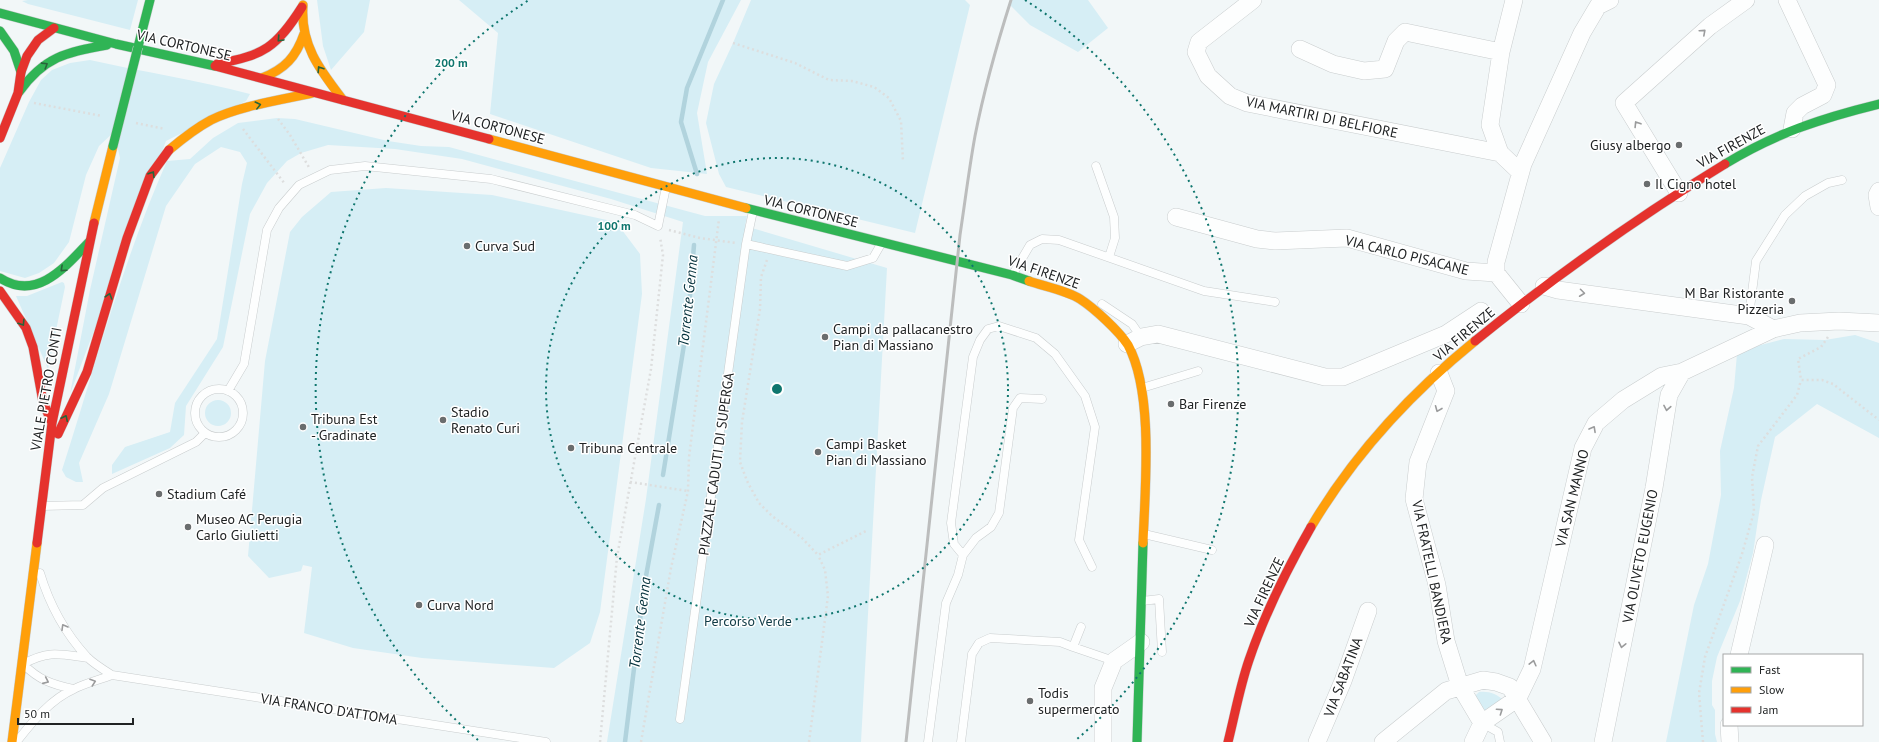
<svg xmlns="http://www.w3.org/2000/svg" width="1879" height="742" viewBox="0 0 1879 742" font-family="'PT Sans',sans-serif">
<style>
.green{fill:#d6eef5}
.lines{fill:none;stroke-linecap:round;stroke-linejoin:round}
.stream{stroke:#b1d3dd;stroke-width:4.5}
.lane-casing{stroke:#c9cdce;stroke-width:9}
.street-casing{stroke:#c9cdce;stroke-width:18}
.fast-casing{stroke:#c9cdce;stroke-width:10}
.slow-casing{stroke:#c9cdce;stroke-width:10}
.jam-casing{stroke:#c9cdce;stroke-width:10}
.path{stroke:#dddede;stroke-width:2.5;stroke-dasharray:2 3;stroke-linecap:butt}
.lane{stroke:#fdfefe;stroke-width:8}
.street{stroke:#fdfefe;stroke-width:17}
.fast{stroke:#30b455;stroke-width:9}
.slow{stroke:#ff9f0a;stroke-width:9}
.jam{stroke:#e5322d;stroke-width:9}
.rail{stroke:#bcbdbd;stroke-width:3}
.fast-bridge-casing{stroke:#c9cdce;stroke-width:10;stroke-linecap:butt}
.fast-bridge{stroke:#30b455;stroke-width:9}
.oneway{stroke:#9a9b9c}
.oneway2{stroke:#27643a}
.ring{fill:none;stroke:#0f766e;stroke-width:2;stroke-dasharray:2 4}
.poi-dot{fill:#6a6d6e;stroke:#fff;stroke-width:1.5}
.labels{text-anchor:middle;stroke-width:3;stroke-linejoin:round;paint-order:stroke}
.street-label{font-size:14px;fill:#202324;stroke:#fff}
.poi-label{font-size:14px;fill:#202324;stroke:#fff;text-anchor:start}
.park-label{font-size:14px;fill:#103b46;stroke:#fff}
.water-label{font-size:15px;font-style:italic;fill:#05323d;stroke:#fff}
.centre{fill:#0f766e;stroke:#fff;stroke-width:2}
.ring-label{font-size:12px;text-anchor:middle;font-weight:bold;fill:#0f766e;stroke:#fff;stroke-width:3;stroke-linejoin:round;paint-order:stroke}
</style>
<rect width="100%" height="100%" fill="#f2f7f8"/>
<!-- green -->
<path class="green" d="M28,0H138L130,30L28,4L22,1Z
M317,0H370L364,32L331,70L323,46Z
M459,0H741L708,62L697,113L707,174L651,168L490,114L498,33Z
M751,0H965L970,5L915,233L726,187L719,174L706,123L714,84L733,43Z
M1012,0H1088L1108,28L1078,52L1030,25L1010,5Z
M90,60C143,72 197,80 250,94L246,101L166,141L70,394L90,290L120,158L114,132L99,146L86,175L69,242L54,263L39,273L25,278L0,271V168L29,102L41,80L52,70L70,63Z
M277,118L295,119L388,141L421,146L449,147L705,216H747L745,226L887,268L861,742H607L646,499L683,222L611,199L462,159L395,149L328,145L301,153L287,161L267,183L250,214L223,347L186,406L184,435L170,448L112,474V465L125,447L170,432L175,403L217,339L242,184L247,163L240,152L221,147L195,164L166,206L109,394L79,463L83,482H76L66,477L62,470C95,367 123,260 167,161L190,159L213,138L238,123Z
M386,188L492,195L616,222L640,254L642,294L600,612L590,643L554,668L422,658L353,648L304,633L312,567L303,565L301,571L269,578L248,556L265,361L290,232L302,217L331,192Z
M62,282L64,283L65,287L48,369L16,296H27Z
M1855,335L1879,343V438L1817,404L1775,437L1761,500L1753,553L1740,601L1717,657L1712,681V705L1715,710V734L1717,742H1666L1694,605L1708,564L1721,495L1720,451L1734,388L1737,354L1757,346L1784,339L1825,340Z
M205 413a13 13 0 1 1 26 0a13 13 0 1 1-26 0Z
M1479,692C1490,691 1496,694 1505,701L1483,716L1475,696Z"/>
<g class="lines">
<!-- stream -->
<path class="stream" d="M697,174L681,122L687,88L723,0
M663,475L688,320L694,245
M625,742L644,587L659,505"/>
<!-- lane casing -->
<g class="lane-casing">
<path id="lane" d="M1096,166L1114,217L1115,238L1109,257
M746,244L847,266L873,258L881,244
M1013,274L1030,245L1042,239L1059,240L1204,291L1275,302
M1102,304L1132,324L1141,337
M1749,316L1756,261L1785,215L1805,196L1828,183L1842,180
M1142,388L1198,371
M195 413a24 24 0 1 1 48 0a24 24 0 1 1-48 0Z
M228,391L244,364L267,230L279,208L299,185L330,170L365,166L491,179L635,215L658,226L666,187
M42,506L83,505L103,488L196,442L205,433
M1144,534L1212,550
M963,555L954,544L951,523L973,357L980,340L988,329L999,326L1036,338L1055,354L1085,396L1095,427L1079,540L1092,567
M40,573C49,603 65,633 87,657C94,664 104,670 112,675L546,742
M1142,601L1159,599L1162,652
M1081,627L1073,647L1114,661
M73,689C51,684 39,680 23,664C49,650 59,654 88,658
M680,719L746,244L753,211
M1482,723L1498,732L1500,742
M18,740C33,721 51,699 74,689C86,683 99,680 112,675
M928,742L946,603L958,575L963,555L976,538L991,527L999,513L1013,408L1020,398L1042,399
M961,742L972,654L979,643L990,638L1060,642L1073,647"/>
</g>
<!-- street casing -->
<g class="street-casing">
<path id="street" d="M1253,0L1199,42L1196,52L1208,76L1230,96L1247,103L1500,153
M1514,0L1501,52L1490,125L1500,153L1520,172
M1787,0L1827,85L1823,95L1802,106L1795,113L1792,129
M1300,49L1333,64L1364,71L1385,69L1396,41L1405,32L1501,52
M1879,191L1877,195L1879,207
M1679,193L1624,103L1710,26L1746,0
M1176,217L1257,239L1275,241L1347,238L1466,271L1496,273
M1496,273V262L1523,164L1582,33L1598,6L1610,0
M1496,273L1521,304
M1544,286L1558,290L1749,316L1773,329
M1127,344L1141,337L1158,334L1325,377H1343L1446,334L1481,311
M1439,373L1446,391L1418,462L1414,499L1437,585L1446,641L1460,686L1482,723
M1739,655L1765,545
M1729,725L1730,742
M1103,742V688L1114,661L1141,642
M1317,742L1343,681L1368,611
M1383,742L1446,691L1483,680L1496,682L1510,687L1543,742
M1473,742L1482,723L1518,698L1532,669L1583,448L1596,423L1623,400L1662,376L1682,372L1773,329L1800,323L1839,321L1879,323
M1603,742L1654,488L1669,395L1682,372"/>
</g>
<!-- fast casing -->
<g class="fast-casing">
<path id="fast" d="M0,13L116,44L215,66
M0,31L14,51L21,72
M138,47L150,0
M19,92C44,57 66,52 107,45
M1725,164C1776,133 1822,118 1879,104
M746,208L1012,275L1029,281
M0,278C37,302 66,266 89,242
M1137,742L1143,543"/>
</g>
<!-- slow casing -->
<g class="slow-casing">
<path id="slow" d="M303,5C300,45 320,70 343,100
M262,78C285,69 296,57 304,34
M489,139L746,208
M169,150C182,139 196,128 211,120C239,106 281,100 312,93
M94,223L113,146
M1029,281C1043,286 1068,291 1080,299C1094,308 1119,331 1128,345C1154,393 1145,489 1143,543
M1311,527C1353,456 1411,393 1475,341
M12,742L37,543"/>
</g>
<!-- jam casing -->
<g class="jam-casing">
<path id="jam" d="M217,64C264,55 276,48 302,7
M215,66L489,139
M0,138L18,93L21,72L27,56L38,40L54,28
M0,291L26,328L33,347L43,402L51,421
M1475,341C1554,277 1638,217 1725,164
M58,434L87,372L127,238L150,176L169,150
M37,543L52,423L94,223
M1228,742C1235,714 1240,686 1249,660C1265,613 1287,569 1311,527"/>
</g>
<!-- path -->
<path class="path" d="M733,43L795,63L829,80L852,81L874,87L889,98L901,121L903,162
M34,103L102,116
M278,119L290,135L310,169
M136,123L165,129
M243,129L285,184
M669,230L700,238L736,243
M767,260L761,277L760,309L742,422L740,462L747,481L759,503L772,516L802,538L818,555L866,531
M1828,337L1821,347L1798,359L1801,380H1822L1833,384L1879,420
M630,482L688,491
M600,742L617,557L651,369L663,255L660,237
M641,742L671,568L688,491L689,457L719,219
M809,742L828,596L825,570L818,555
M1703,742L1699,693L1705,657L1742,554L1754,512L1752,477L1758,446L1797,395L1801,380"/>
<!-- lane -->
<use href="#lane" class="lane"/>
<!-- street -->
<use href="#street" class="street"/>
<!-- fast -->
<use href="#fast" class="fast"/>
<!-- slow -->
<use href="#slow" class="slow"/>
<!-- jam -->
<use href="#jam" class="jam"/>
<!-- rail -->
<path class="rail" d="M906,742L960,235C965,202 969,169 975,136C984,90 997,44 1011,0"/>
<!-- fast-bridge casing -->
<g class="fast-bridge-casing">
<path id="fast-bridge" d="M113,146L138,47"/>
</g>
<!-- fast-bridge -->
<use href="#fast-bridge" class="fast-bridge"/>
</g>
<!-- one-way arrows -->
<defs><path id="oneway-chevron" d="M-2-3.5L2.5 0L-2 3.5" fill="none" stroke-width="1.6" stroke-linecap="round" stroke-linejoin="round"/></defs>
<g class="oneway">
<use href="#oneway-chevron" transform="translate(1703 32) rotate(-42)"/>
<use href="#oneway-chevron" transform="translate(1637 124) rotate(-122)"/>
<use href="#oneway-chevron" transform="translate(1582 293) rotate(7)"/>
<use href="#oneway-chevron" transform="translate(1667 408) rotate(100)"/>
<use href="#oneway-chevron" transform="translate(1438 409) rotate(112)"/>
<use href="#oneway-chevron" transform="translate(1593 429) rotate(-61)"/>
<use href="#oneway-chevron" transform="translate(64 627) rotate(-120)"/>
<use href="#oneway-chevron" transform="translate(1622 645) rotate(102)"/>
<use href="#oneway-chevron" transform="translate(1533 663) rotate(-76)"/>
<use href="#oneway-chevron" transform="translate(46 681) rotate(24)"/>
<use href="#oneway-chevron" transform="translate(93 682) rotate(-19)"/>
<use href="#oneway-chevron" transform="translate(1500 711) rotate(-34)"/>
</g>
<g class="oneway2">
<use href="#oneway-chevron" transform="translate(280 39) rotate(133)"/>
<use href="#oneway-chevron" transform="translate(45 65) rotate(-32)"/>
<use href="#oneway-chevron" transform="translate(320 69) rotate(-123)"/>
<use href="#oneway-chevron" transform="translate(258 105) rotate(-14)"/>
<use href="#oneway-chevron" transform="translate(152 174) rotate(-58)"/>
<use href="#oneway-chevron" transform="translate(63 269) rotate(138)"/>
<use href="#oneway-chevron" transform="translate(109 296) rotate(-73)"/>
<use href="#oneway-chevron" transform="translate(22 323) rotate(57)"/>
<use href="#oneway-chevron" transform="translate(65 418) rotate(-64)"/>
</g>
<!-- distance rings -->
<g class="ring">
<circle cx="777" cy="389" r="231"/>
<path d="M478 740A461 461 0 0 1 529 0M1025 0A461 461 0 0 1 1076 740"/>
</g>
<!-- markers -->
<g class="poi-dot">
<circle cx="1679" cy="145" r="4"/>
<circle cx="1647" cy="184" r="4"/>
<circle cx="467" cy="246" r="4"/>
<circle cx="1792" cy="301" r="4"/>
<circle cx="825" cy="337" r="4"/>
<circle cx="1171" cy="404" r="4"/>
<circle cx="443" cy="420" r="4"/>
<circle cx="303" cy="427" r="4"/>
<circle cx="571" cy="448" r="4"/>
<circle cx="818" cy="452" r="4"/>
<circle cx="159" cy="494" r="4"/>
<circle cx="188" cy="527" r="4"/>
<circle cx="419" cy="605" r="4"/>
<circle cx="1030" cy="701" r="4"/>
</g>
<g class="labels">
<!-- street labels -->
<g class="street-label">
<text transform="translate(184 45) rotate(13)" y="5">VIA CORTONESE</text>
<text transform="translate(1322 117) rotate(12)" y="5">VIA MARTIRI DI BELFIORE</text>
<text transform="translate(498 127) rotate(15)" y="5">VIA CORTONESE</text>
<text transform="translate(1731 146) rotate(-29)" y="5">VIA FIRENZE</text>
<text transform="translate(811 211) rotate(14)" y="5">VIA CORTONESE</text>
<text transform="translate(1407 255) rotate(14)" y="5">VIA CARLO PISACANE</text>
<text transform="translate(1044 272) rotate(19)" y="5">VIA FIRENZE</text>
<text transform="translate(1464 334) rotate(-40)" y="5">VIA FIRENZE</text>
<text transform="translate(46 389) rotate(-80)" y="5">VIALE PIETRO CONTI</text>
<text transform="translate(716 464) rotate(-82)" y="5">PIAZZALE CADUTI DI SUPERGA</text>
<text transform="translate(1572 498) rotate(-76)" y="5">VIA SAN MANNO</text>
<text transform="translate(1640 556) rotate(-79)" y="5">VIA OLIVETO EUGENIO</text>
<text transform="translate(1432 572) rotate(78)" y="5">VIA FRATELLI BANDIERA</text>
<text transform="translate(1264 592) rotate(-65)" y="5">VIA FIRENZE</text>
<text transform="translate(1343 677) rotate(-69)" y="5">VIA SABATINA</text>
<text transform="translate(329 709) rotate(9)" y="5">VIA FRANCO D'ATTOMA</text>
</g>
<!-- poi labels -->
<g class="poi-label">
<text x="1671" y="150" text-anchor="end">Giusy albergo</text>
<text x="1655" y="189">Il Cigno hotel</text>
<text x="475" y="251">Curva Sud</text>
<text x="1784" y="298" text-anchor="end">M Bar Ristorante<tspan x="1784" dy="16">Pizzeria</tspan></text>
<text x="833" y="334">Campi da pallacanestro<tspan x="833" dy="16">Pian di Massiano</tspan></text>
<text x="1179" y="409">Bar Firenze</text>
<text x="451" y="417">Stadio<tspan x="451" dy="16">Renato Curi</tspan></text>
<text x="311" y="424">Tribuna Est<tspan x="311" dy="16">- Gradinate</tspan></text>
<text x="826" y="449">Campi Basket<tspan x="826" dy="16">Pian di Massiano</tspan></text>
<text x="579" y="453">Tribuna Centrale</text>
<text x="167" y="499">Stadium Café</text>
<text x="196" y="524">Museo AC Perugia<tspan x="196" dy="16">Carlo Giulietti</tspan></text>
<text x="427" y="610">Curva Nord</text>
<text x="1038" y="698">Todis<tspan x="1038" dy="16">supermercato</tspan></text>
</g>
<!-- park labels -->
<g class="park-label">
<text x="748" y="626">Percorso Verde</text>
</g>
<!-- water labels -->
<g class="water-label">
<text transform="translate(688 301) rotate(-84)" y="5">Torrente Genna</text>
<text transform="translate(640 623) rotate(-83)" y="5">Torrente Genna</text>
</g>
</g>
<circle cx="777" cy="389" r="6" class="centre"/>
<g class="ring-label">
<text x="451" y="67">200 m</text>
<text x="614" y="230">100 m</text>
</g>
<!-- legend -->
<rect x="1723" y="654" width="140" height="72" fill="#ffffff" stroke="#a6a7a7"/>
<rect x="1731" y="667" width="20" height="6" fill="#30b455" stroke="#a6a7a7"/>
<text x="1759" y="674" font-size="12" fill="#202324">Fast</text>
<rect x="1731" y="687" width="20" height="6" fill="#ff9f0a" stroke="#a6a7a7"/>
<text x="1759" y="694" font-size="12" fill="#202324">Slow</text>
<rect x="1731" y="707" width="20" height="6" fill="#e5322d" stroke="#a6a7a7"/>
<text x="1759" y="714" font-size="12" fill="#202324">Jam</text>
<!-- scale -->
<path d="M18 718v6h115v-6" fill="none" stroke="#202324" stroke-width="2"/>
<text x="24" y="718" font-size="12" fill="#202324" stroke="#ffffff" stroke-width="3" paint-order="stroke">50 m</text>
</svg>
